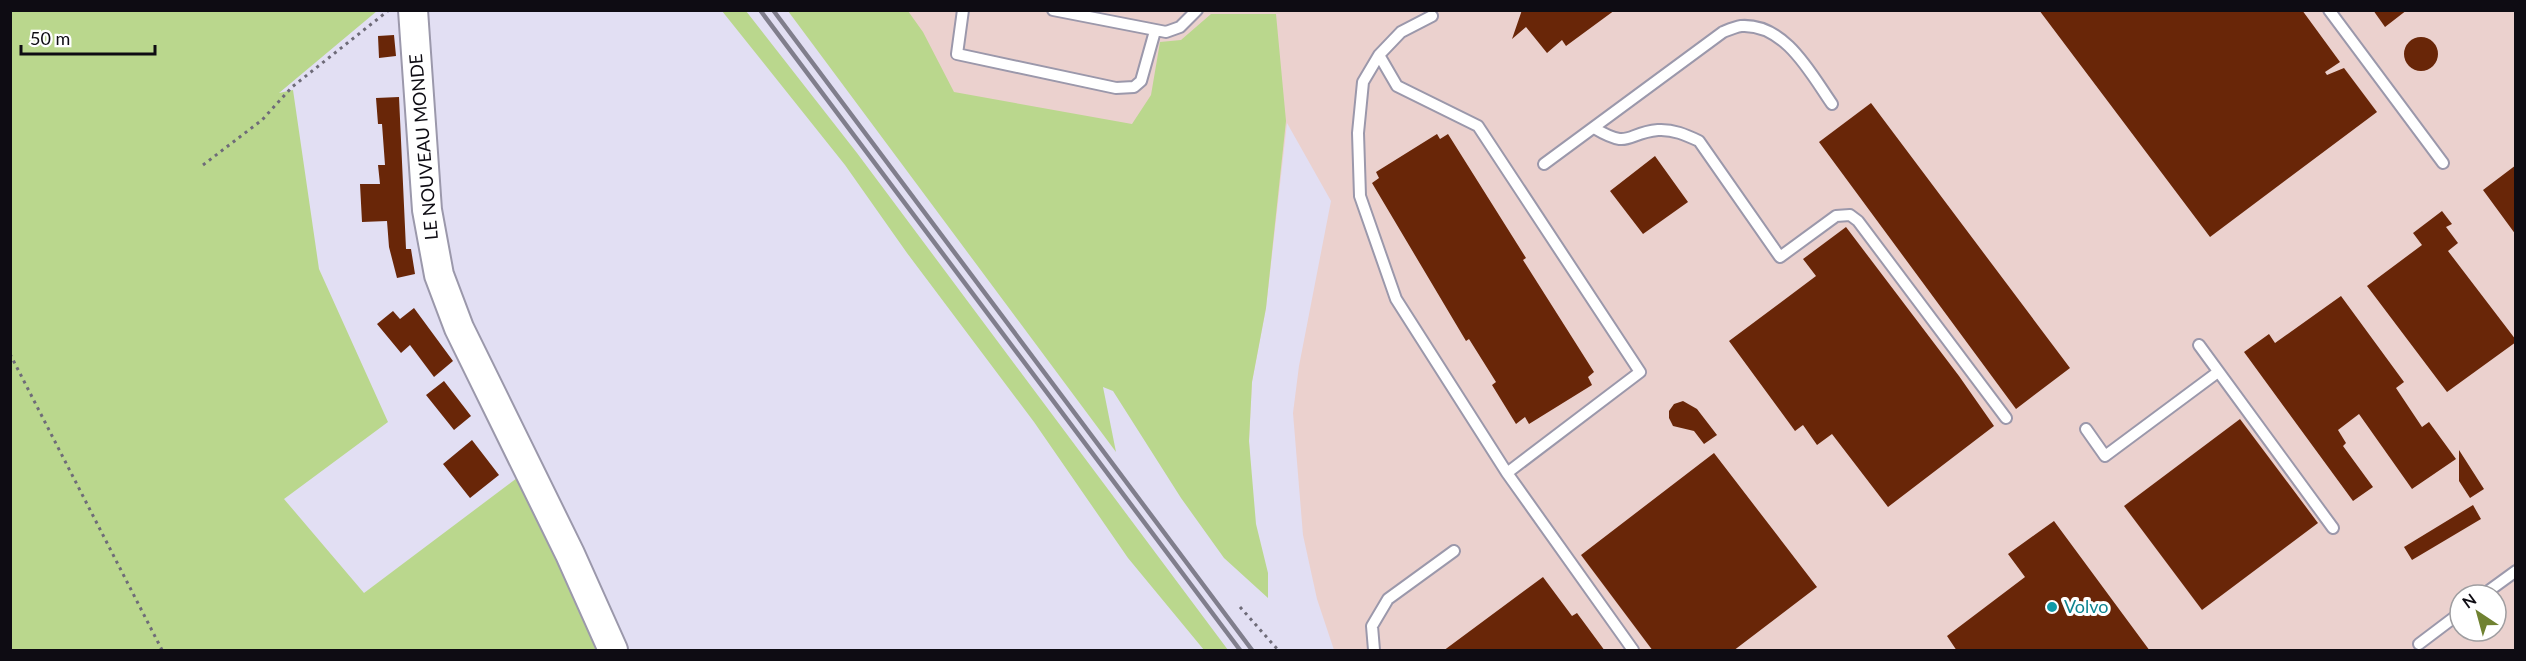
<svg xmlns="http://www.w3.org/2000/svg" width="2526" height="661" viewBox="0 0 2526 661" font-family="Lato,sans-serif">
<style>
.industrial{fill:#ebd1ce;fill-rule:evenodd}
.green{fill:#bad78d}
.building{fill:#692608}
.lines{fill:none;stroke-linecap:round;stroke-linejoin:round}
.lane-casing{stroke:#9b98ab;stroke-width:14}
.secondary-casing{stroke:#9b98ab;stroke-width:32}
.path{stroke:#6e6b78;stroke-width:3;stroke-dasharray:3 4.5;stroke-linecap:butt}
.lane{stroke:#fff;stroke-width:10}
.secondary{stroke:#fff;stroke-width:28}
.rail{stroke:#807e8c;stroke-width:4.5}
.culture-dot{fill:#0f9aa8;stroke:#fff;stroke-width:2}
.labels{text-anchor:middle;stroke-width:6;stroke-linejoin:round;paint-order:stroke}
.street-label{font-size:18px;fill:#0e0c13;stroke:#fff}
.culture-label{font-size:18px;fill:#0d838f;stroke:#fff;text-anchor:start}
</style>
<rect width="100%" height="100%" fill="#e2dff3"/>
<!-- industrial -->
<path class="industrial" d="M866,11H2515V650H1334L1317,599L1303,535L1293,413L1299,366L1331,201L1287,123L1266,308L1252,382L1249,441L1253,518ZM2460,595H2496V631H2460Z"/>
<!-- green -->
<path class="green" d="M10,11H377L279,93L293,90L319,269L388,422L284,499L364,593L521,475L603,650H11Z
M722,11H746L857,153L1228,650H1204L1128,558L1034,422L907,253L845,165Z
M788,11H908L923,32L954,92L1132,124L1151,95L1160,42L1181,40L1211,14H1276L1286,121L1266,308L1252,382L1249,441L1256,524L1268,573V598L1224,558L1181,498L1113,391L1103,387L1116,452Z"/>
<!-- building -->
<path class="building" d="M1522,10H1615L1566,46L1562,40L1547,53L1526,27L1512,39Z
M2039,10H2302L2340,62L2325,72L2327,75L2344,68L2377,112L2210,237Z
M2373,10H2407L2385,27Z
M394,35L396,56L379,58L378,36Z
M2404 54a17 17 0 1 1 34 0a17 17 0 1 1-34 0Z
M399,97L406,249H411L415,274L397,278L389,247L387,221L362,222L360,184H380L378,165H385L382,124H378L376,98Z
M1871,103L2070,368L2016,409L1819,142Z
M1437,134L1440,139L1448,134L1526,258L1523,260L1594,372L1588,377L1592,385L1529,424L1525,417L1516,424L1492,385L1496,382L1469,339L1466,341L1372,183L1379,178L1376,172Z
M1655,156L1688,202L1643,234L1610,191Z
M2516,165V235L2483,190Z
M2442,211L2452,224L2446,227L2458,243L2448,251L2516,340V342L2447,392L2367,286L2422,245L2413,233Z
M1846,227L1959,376L1994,426L1888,507L1832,434L1817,445L1803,425L1795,431L1729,341L1816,276L1803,259Z
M2341,296L2404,382L2396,388L2422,427L2429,422L2456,459L2412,489L2359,414L2338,430L2346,443L2343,446L2373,487L2353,501L2244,352L2269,334L2275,343Z
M414,308L453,361L434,377L410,345L401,353L377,324L393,311L400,319Z
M444,381L471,416L454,430L426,395Z
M1683,401L1697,409L1717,435L1704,444L1694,431L1673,426L1669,418V411L1674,404Z
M2240,419L2318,523L2202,610L2124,506Z
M472,440L499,475L470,498L443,464Z
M2459,450L2484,489L2470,498L2459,481Z
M1714,453L1817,587L1733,651H1653L1581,555Z
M2473,505L2481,519L2412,560L2404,547Z
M2054,521L2150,651H1957L1947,636L2025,577L2008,554Z
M1543,577L1572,616L1577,613L1605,651H1443Z"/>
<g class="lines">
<!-- lane casing -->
<g class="lane-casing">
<path id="lane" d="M963,10L957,54L1116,88L1134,87L1141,81L1155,31
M1053,10L1166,32L1180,27L1197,10
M2329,10L2443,163
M1432,16L1401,32L1379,55L1363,82L1358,133L1360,196L1396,299L1507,473L1633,650
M1379,55L1397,86L1478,126L1640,372L1507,473
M1594,128C1631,150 1625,133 1658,130C1673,129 1686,135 1699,141L1780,257L1836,216L1850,215L1858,221L2006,418
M1544,164L1723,32C1728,30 1735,27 1741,26C1785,23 1811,74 1832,104
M2199,345L2333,528
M2086,429L2105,456L2218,372
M2483,595L2516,571
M2419,644L2460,613
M1374,650L1372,626L1388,599L1454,551"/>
</g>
<!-- secondary casing -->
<g class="secondary-casing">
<path id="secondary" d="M413,10L427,210L439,275L459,328L570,554L613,650"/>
</g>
<!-- path -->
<path class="path" d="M203,165L262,120L292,87L389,10
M10,354L162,650
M1240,607L1278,650"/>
<!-- lane -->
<use href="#lane" class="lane"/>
<!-- secondary -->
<use href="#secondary" class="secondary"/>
<!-- rail -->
<path class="rail" d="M760,10L1240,650
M773,10L1252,650"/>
</g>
<!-- markers -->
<circle class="culture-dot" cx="2052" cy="607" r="6"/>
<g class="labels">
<!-- street labels -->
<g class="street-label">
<text transform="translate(424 147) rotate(-95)" y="6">LE NOUVEAU MONDE</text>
</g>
<!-- culture labels -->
<g class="culture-label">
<text x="2064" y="613">Volvo</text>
</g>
</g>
<!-- border -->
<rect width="2526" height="661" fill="none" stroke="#0e0c13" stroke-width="24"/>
<!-- north arrow -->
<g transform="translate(2478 613) rotate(324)"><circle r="28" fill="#ffffff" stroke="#9f9ea1" stroke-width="1.5"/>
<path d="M0-4.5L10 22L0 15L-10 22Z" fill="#708231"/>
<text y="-9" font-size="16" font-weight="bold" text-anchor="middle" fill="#0e0c13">N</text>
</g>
<!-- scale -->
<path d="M21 45v9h134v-9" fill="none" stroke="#0e0c13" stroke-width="3"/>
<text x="30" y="45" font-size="18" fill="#0e0c13" stroke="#ffffff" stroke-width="4.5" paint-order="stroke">50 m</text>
</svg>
